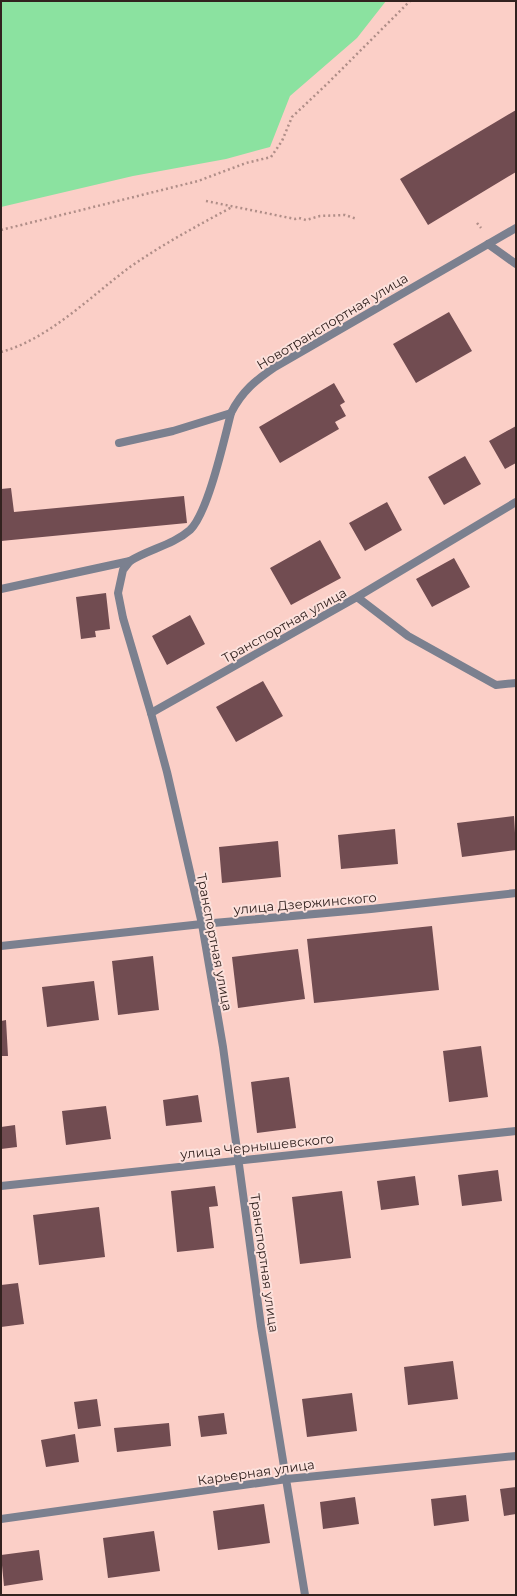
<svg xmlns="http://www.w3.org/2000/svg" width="517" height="1596" viewBox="0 0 517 1596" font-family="Montserrat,sans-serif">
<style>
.green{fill:#8be2a0}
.building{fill:#714c51}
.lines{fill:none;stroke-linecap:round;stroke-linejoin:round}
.path{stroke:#b08e88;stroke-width:2.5;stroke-dasharray:2 3;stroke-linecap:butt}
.lane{stroke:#7b808f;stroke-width:8}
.street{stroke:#7b808f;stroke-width:8}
.labels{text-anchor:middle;stroke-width:4;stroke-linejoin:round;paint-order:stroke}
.street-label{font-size:13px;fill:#32221f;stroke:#fce1dc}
</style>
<rect width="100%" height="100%" fill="#fbcfc7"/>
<!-- green -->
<path class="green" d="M1,1H386L357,38L290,96L270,147L226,159L133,176L1,207Z"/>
<!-- building -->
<path class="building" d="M516,110V172L428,225L400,179Z
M449,312L472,351L416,383L393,344Z
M334,383L345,402L340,405L346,416L335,422L339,429L280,463L259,427Z
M516,426V463L505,469L489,441Z
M465,456L481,484L444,505L428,477Z
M11,488L14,512L184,496L187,523L1,541V489Z
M387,502L402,530L365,551L349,523Z
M320,540L341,578L291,605L270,568Z
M454,558L470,587L432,607L416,579Z
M106,593L110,629L95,631L96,637L81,639L76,597Z
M190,615L205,644L167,665L152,636Z
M263,681L283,716L236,742L216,707Z
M514,816L516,850L462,857L457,823Z
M395,829L398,864L341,869L338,835Z
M278,841L281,877L222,883L219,847Z
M432,926L439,990L314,1003L307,939Z
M298,949L305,999L238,1008L232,957Z
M153,956L159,1010L118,1015L112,961Z
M94,981L99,1020L47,1027L42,987Z
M6,1020L8,1056H1V1021Z
M481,1046L488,1097L449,1102L443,1051Z
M289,1077L296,1128L257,1133L251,1082Z
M198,1095L202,1122L166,1126L163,1100Z
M106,1106L111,1139L66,1145L62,1111Z
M15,1125L17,1147L1,1149V1127Z
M498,1170L502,1201L462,1206L458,1175Z
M415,1176L419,1205L381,1210L377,1181Z
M215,1186L218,1206L209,1207L214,1248L177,1252L171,1191Z
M342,1191L351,1258L300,1264L292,1197Z
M99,1207L105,1257L39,1265L33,1215Z
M18,1283L24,1324L1,1327V1285Z
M453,1361L458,1399L408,1405L404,1367Z
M352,1393L357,1431L307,1437L302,1399Z
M97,1399L101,1426L78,1429L74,1402Z
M224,1413L227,1434L201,1437L198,1416Z
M169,1423L171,1446L117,1452L114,1428Z
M75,1434L79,1462L46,1467L41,1440Z
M516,1487V1514L504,1516L500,1489Z
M466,1495L469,1521L434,1526L431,1499Z
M355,1497L359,1524L323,1529L320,1502Z
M264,1504L270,1543L218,1550L213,1511Z
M154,1531L160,1571L108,1578L103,1538Z
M39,1550L43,1580L4,1586L1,1555Z"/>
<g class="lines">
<!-- path -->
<path class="path" d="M206,201L295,219L299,218L306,220L320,216L345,215L357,219
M477,223L481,228
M1,230L198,181L246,163L271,157L282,141L292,117L328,83L410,1
M1,352C49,339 91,296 130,267C163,244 197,226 232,207"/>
<!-- lane -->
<path class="lane" d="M488,244L516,264
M151,713L123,618L118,593L123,570L130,561C149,549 173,545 190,530C208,513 224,440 231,413"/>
<!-- street -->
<path class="street" d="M119,443L173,431L231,413C242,391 256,380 275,367L516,228
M1,589L130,561
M357,597L408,636L496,685L516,683
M1,946L202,924L371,909L516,893
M1,1186L516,1131
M1,1519L287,1479L516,1456
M305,1595L261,1326L223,1047L202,924L167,772L151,713L357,597L516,502"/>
</g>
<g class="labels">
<!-- street labels -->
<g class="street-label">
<text transform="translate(332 321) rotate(-31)" y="5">Новотранспортная улица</text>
<text transform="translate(284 625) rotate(-29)" y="5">Транспортная улица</text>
<text transform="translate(305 903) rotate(-5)" y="5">улица Дзержинского</text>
<text transform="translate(215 942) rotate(79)" y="5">Транспортная улица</text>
<text transform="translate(257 1146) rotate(-6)" y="5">улица Чернышевского</text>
<text transform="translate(265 1263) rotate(82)" y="5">Транспортная улица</text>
<text transform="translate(256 1472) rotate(-8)" y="5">Карьерная улица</text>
</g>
</g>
<!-- border -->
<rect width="517" height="1596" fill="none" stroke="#32221f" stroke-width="4"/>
</svg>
